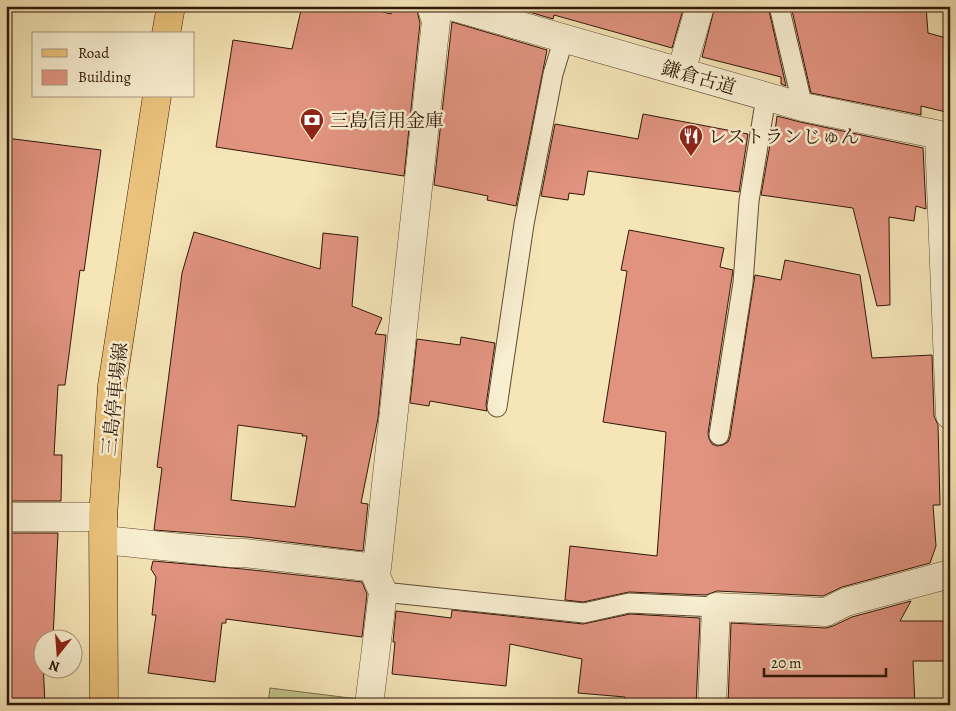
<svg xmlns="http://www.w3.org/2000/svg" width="956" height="711" viewBox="0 0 956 711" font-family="Alegreya,'Noto Serif JP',serif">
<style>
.green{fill:#c1c38b;stroke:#786d4a}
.building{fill:#e19380;stroke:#301708;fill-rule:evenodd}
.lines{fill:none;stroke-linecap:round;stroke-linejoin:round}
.service-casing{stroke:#614a34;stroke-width:21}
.minor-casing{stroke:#614a34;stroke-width:29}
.primary-casing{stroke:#301708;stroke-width:29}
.service{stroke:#f8eed0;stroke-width:19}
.minor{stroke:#f8eed0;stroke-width:28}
.primary{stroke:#eac27c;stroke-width:28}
.labels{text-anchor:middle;stroke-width:5;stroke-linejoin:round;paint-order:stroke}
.street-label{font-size:19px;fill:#301708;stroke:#f8eed0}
.poi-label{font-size:19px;fill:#301708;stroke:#f8eed0;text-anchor:start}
</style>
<rect width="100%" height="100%" fill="#f5e5b7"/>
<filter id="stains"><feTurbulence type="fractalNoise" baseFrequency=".004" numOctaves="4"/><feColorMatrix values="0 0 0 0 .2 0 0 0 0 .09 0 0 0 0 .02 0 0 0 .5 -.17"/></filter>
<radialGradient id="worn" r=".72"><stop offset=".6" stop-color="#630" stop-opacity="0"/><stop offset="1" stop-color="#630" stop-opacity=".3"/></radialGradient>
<!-- green -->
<path class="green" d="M270,688L358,699L357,705H268Z"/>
<!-- building -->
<path class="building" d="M302,6H358L391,14L392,6H416L420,23L404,176L216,147L233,40L292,49Z
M509,6H684L672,48L554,15L553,19Z
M715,6H768L786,86L781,84V77L702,57Z
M791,6H926L928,33L950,39V113L921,106V115L811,93Z
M452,22L547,50L516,206L487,200L488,196L434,185Z
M643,114L748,134L739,192L588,171L584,195L569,193L568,200L541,196L555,124L638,139Z
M777,116L800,122L923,148L926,209L916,206L914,221L889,217L890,305L877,306L853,208L761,195L771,139H774Z
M6,138L101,150L84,271L80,270L65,385H58L54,455H62L61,501H6Z
M629,230L724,248L720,267L733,270L708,433L709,439L712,444L717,446L723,445L728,442L730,437L755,275L781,280L785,260L860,275L872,358L932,355L934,416L938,425L940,505H933L936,546L930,563L842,587L823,596L717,591L706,595L629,592L583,602L565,600L570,546L657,556L666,432L603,422L627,271L621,270Z
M194,232L320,269L323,233L358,237L352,306L382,318L375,334L386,335L378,418L361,503L368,504L363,551L246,537L154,530L162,468L157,467L182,273ZM238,425L303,434L302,436H307L295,507L231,500Z
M461,337L495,343L486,405L487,411L430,401L429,406L410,403L417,339L460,345Z
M6,533H58L53,638H42L45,705H6Z
M153,561L243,569L362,582L367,594L362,637L226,619V623H222L215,682L148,673L156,615H152L156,577L151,569Z
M911,601L900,621H946V661H913L915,705H728L731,623L826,628L833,626L852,617Z
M452,610L583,624L630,614L700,618L696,705H625V697L578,693L582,659L510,644L506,686L392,674L395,642H393L396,611L451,618Z"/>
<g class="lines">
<!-- service casing -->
<g class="service-casing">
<path id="service" d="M779,6L803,107
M497,407L524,224L553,74L564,38
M719,435L743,283L749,201L766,97
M383,592L584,613L629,603L716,607"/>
</g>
<!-- minor casing -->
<g class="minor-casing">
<path id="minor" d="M451,6L803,107L950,137
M681,72L700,6
M939,136L950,415
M6,517H103
M104,540L230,553H244L377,568
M369,705L383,592L376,576L377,568L436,21L431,6
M712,705L716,607L826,612L846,602L950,574"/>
</g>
<!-- primary casing -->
<g class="primary-casing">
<path id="primary" d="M166,34L171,6
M104,705L103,517L112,386L157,96"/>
</g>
<!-- service -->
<use href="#service" class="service"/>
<!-- minor -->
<use href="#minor" class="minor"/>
<!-- primary -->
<use href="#primary" class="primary"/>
</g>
<!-- icons -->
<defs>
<g id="bank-pin" transform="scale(1.25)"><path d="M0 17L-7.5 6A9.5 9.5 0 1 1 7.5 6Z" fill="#8f2418" stroke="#f8eed0"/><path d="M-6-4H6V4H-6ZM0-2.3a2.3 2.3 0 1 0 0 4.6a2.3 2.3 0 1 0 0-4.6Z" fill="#fff"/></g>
<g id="restaurant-pin" transform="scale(1.25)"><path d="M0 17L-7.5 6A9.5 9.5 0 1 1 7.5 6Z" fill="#8f2418" stroke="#f8eed0"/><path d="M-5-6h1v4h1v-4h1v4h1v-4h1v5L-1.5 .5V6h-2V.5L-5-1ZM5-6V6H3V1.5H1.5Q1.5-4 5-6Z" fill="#fff"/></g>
</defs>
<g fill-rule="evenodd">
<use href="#bank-pin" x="312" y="120"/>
<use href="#restaurant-pin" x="691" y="136"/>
</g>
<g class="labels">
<!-- street labels -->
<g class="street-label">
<text transform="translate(699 77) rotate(16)" y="7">鎌倉古道</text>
<text transform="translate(114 399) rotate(-84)" y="7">三島停車場線</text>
</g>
<!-- poi labels -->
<g class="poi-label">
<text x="330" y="127">三島信用金庫</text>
<text x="708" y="143">レストランじゅん</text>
</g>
</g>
<!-- margin -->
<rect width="956" height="711" fill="none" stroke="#f5e5b7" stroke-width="25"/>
<rect x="8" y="8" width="941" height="696" fill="none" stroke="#301708" stroke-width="2.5"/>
<rect x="12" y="12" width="931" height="686" fill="none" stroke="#301708"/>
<!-- legend -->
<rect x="32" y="32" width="162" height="65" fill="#f8eed0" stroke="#a89880"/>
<rect x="42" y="49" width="25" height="8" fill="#eac27c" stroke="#a89880"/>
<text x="78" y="58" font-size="15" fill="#301708">Road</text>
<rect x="42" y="70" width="25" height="15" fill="#e19380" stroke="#a89880"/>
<text x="78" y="82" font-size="15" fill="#301708">Building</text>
<!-- north arrow -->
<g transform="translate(58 654) rotate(197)"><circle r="24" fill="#f8eed0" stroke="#a89880"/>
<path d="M0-4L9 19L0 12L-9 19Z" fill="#8f2418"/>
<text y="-8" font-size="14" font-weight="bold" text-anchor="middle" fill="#301708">N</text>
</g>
<!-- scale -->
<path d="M764 668v8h122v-8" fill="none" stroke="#301708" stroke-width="2.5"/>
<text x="771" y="668" font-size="15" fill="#301708" stroke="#f8eed0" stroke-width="4" paint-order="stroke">20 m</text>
<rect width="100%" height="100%" filter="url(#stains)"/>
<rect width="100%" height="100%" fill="url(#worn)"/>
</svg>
